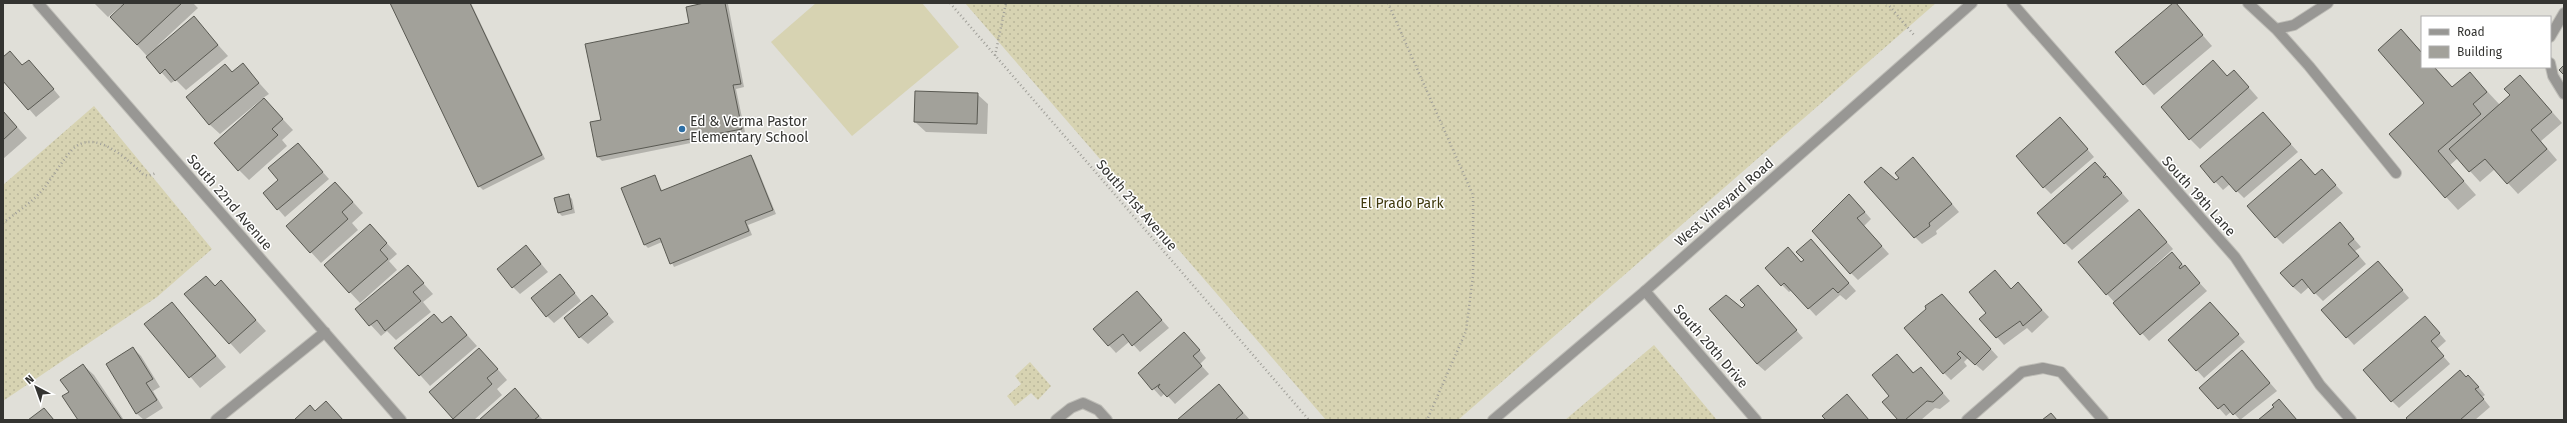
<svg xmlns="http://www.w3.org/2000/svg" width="2567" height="423" viewBox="0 0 2567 423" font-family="'Fira Sans',sans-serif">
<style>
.grass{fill:url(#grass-dots)}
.garden{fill:#d7d3b2}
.shadow{fill:#0003}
.building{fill:#a2a19a;stroke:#595952}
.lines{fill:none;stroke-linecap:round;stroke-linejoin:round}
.service-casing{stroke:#bebdb7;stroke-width:12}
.minor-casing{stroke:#bebdb7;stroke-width:12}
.tertiary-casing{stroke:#bebdb7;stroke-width:12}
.path{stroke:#9f9e98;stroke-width:2.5;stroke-dasharray:1 3;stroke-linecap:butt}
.service{stroke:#989794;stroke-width:10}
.minor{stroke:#989794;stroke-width:10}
.tertiary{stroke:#989794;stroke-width:10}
.poi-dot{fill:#2d6fa5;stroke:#fff;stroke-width:1.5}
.labels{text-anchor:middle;stroke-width:3;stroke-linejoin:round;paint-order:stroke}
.poi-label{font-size:14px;fill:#343431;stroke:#fff;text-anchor:start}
.street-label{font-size:14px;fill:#343431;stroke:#fff}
.park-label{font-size:14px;fill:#3f390d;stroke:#fff}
</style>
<defs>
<pattern id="grass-dots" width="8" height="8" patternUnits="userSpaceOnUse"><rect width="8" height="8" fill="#d7d3b2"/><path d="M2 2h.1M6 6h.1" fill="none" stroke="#b9b69a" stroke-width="1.8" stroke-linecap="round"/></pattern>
</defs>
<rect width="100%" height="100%" fill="#e0dfd8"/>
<!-- grass -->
<path class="grass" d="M965,3H1936L1458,420H1326Z
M94,106L212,249L157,297L3,401V185Z
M1654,345L1717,420H1565Z
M1030,362L1051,386L1038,400L1031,393L1015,406L1007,396L1021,384L1015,376Z"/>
<!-- garden -->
<path class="garden" d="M816,3H922L959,47L852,136L771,42Z"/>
<!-- shadow -->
<path class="shadow" d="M94,3H193L198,8L156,47L194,18L228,56L186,90L176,80L171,83L137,45L121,6L108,17Z
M391,3H471L545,159L483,190L479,186Z
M709,3L728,4L744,87L736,89L745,132L602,161L598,157L591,123L602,121Z
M2175,3L2212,46L2154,95L2116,52Z
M2401,30L2422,52V67H2435L2453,88L2470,73L2500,105L2511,95L2520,76L2562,123L2541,141L2557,160L2518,194L2495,169L2480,182L2458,158L2450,165L2476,195L2458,210L2446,197L2426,103Z
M3,58L22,66L36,68L60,97L36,117L3,79Z
M2213,62L2228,77L2244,82L2258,98L2200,149L2190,139Z
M225,65L233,73L243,65L269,94L263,98L293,130L282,140L287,146L249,180L239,170L264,100L262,99L220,134L209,124Z
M977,94L988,104L987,134L926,132L915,122Z
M3,111L27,138L3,159Z
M2263,113L2298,152L2244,198L2230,184L2223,190L2201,166Z
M2068,126L2094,157L2051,194L2044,187Z
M298,144L329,179L285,217L264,193L279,180Z
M751,156L754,160L776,214L748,225L752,235L674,267L662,242L648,248L644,244L654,176L663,192Z
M1920,166L1959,212L1936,231L1937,234L1922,244L1915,237L1896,182Z
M2322,170L2343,193L2283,244L2276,237L2315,176Z
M2103,171L2129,201L2072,250L2065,243Z
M345,193L363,213L352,223L358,230L321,263L287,226Z
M568,195L572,199L575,213L562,216L558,212Z
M1857,203L1871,219L1864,226L1889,254L1858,280L1851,273Z
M2146,218L2173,249L2149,271L2150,272L2172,253L2207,291L2149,341L2107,294Z
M370,225L397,254L389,261L397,270L360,303L325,265Z
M2347,231L2361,247L2355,251L2366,264L2323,301L2309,287L2301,294L2293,287Z
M1818,248L1856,291L1846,300L1840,295L1816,316L1792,290L1789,292L1782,285Z
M533,254L548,272L520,294L513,287Z
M408,266L433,294L423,302L431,312L396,340L387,331L381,336L356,309Z
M2385,270L2409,298L2354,345L2323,310Z
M567,283L581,301L554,323L547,316Z
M2018,284L2049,317L2032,333L2027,328L2004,345L1981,319Z
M215,287L231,292L266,331L240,354L186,294Z
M1765,294L1803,338L1765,371L1757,364L1742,310Z
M1942,295L1998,357L1983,371L1968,358L1964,362L1967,366L1951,380L1944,373Z
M592,296L614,322L588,344L580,337Z
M1144,300L1169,328L1140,352L1130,341L1116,353L1094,329Z
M172,303L226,367L200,388L146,325Z
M2218,311L2245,342L2204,378L2169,340Z
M451,317L477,346L430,386L396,348L443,324Z
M2432,325L2446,341L2437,349L2450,364L2399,408L2392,401Z
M1192,341L1206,358L1200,364L1209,374L1175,404L1165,393L1161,397L1139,373Z
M133,348L141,356L160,387L153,391L163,408L144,420L136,413Z
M1897,355L1914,373L1921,368L1950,401L1940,409L1935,408L1921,420H1899L1891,396Z
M489,359L507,380L497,389L502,395L474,420H455L430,392Z
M2249,359L2277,391L2240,420L2232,411L2226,416L2201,388Z
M83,365L94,375L124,420H79Z
M2466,378L2476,384L2485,395L2482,397L2490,407L2475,420H2409Z
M515,389L543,420H481Z
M1226,393L1250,420H1179Z
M2279,401L2297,420H2259Z"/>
<!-- building -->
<path class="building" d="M125,3H182L137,45L110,17Z
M390,3H470L542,155L478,187Z
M704,3H725L741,84L733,85L742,129L597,157L590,122L601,120L585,44L689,23L686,7Z
M2173,3H2176L2203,35L2143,85L2115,52Z
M194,16L218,45L175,81L165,69L160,74L146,57Z
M2401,29L2422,53V67H2434L2452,87L2470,72L2487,92L2473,104L2481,114L2438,151L2464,181L2445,198L2389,134L2424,103L2378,50Z
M10,51L22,65L29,60L54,89L28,110L3,81V57Z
M2213,60L2227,76L2234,70L2249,87L2189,140L2161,107Z
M243,63L259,83L209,125L186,97L225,64L232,72Z
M2564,65V75L2559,70Z
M2520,75L2552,112L2531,130L2547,149L2507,184L2485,159L2469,172L2449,149L2510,95L2504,89Z
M915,91L978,93L977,124L914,122Z
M264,98L283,119L272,129L278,135L238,171L214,143Z
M3,111L17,127L3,140Z
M2263,112L2291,144L2236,192L2222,176L2214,183L2200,166Z
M2060,117L2088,149L2043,188L2016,156Z
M298,143L323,172L277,210L263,193L278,180L268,168Z
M751,155L773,210L745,221L749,231L670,264L660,238L644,245L621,188L655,175L661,191Z
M1913,157L1952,204L1929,223L1930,226L1914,238L1864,182L1881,167L1896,180L1899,178L1895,173Z
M2301,159L2315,175L2322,169L2336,185L2275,238L2247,206Z
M2095,162L2106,174L2103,177L2104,178L2107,176L2122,193L2064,244L2037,213Z
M335,182L353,202L342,212L348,219L310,253L286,226Z
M569,194L572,209L558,213L554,198Z
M1849,194L1865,212L1857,218L1882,246L1850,274L1812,231Z
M2139,209L2167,242L2106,295L2078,262Z
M2340,222L2354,239L2348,244L2359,256L2314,294L2302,279L2293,287L2280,273Z
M370,224L387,243L380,250L388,259L349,293L324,265Z
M1811,239L1849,283L1838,293L1833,288L1808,309L1784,283L1781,286L1765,268L1788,247L1801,262L1804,260L1796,252Z
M526,245L541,264L512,288L497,269Z
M2172,252L2182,264L2179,267L2180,269L2185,265L2200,283L2140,335L2113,303Z
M2378,261L2403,290L2346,338L2321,310Z
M408,265L424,283L413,292L421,301L385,331L377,320L369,326L355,309Z
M1995,270L2011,289L2018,282L2042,310L2023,326L2020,321L1996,338L1979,319L1986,313L1969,292Z
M560,274L575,293L546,317L531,298Z
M206,276L215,286L221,280L256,320L229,344L184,294Z
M1758,285L1797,330L1757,364L1709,309L1726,295L1742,308L1745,305L1740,300Z
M1137,291L1162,320L1132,346L1123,334L1108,346L1093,329Z
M1942,294L1991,349L1975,365L1960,351L1957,354L1961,358L1943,374L1904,328L1926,309L1925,306Z
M592,295L608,314L579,338L564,318Z
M172,302L216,356L189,378L144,324Z
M2210,302L2239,334L2196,371L2168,340Z
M434,314L442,323L451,316L467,335L419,376L394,348Z
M2425,316L2440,333L2431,341L2444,356L2391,402L2363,370Z
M1184,332L1200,350L1193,356L1202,366L1167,397L1158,387L1160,384L1152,390L1138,373Z
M133,347L153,379L146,383L157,400L136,414L106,364Z
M479,348L498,369L487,378L492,384L453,419L429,392Z
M2242,350L2270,383L2233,415L2224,404L2218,409L2199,388Z
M1897,354L1913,373L1921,367L1943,393L1933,402L1927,401L1905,420H1898L1882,402L1889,396L1872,375Z
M83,364L122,420H78L62,396L69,392L60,380Z
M2460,370L2466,377L2468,375L2479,387L2475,389L2484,399L2460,420H2408L2406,418Z
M1219,384L1243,413L1235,420H1177Z
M515,388L539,416L534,420H479Z
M1847,394L1869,420H1826L1822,416Z
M2279,399L2297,420H2258L2274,407L2272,405Z
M326,401L343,420H294L310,405L315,411Z
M44,408L54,420H28Z
M2051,413L2057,420H2042Z"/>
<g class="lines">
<!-- service casing -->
<g class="service-casing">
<path id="service" d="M2248,3L2276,29L2309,66L2396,173
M2276,29L2294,25L2328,3
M2550,37L2564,13
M2550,63L2553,76L2564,94"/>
</g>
<!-- minor casing -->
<g class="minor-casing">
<path id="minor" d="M38,3L401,420
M2012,3L2235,257L2320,385L2351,420
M1645,291L1756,420
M216,420L325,332
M1056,420L1071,408L1083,403L1098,410L1107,420
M1967,420L2022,372L2043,368L2061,372L2103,420"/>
</g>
<!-- tertiary casing -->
<g class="tertiary-casing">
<path id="tertiary" d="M1493,420L1645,291L1972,3"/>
</g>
<!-- path -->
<path class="path" d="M950,3L1309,420
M1388,3L1473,195V276L1466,331L1427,420
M1887,3L1914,35
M995,56L1006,3
M3,223C17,212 34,201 45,187C54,175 62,161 72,150C94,127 127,159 143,174L148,176L156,173"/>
<!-- service -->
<use href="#service" class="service"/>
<!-- minor -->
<use href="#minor" class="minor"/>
<!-- tertiary -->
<use href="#tertiary" class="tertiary"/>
</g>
<!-- markers -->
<circle class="poi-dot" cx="682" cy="129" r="4"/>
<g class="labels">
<!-- poi labels -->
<g class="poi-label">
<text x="690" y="126">Ed &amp; Verma Pastor<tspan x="690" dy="16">Elementary School</tspan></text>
</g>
<!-- street labels -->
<g class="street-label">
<text transform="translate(2199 196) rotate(48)" y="5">South 19th Lane</text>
<text transform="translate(230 202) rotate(49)" y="5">South 22nd Avenue</text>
<text transform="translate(1724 202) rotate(-41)" y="5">West Vineyard Road</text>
<text transform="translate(1137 205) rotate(49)" y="5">South 21st Avenue</text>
<text transform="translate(1711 346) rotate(49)" y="5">South 20th Drive</text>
</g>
<!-- park labels -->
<g class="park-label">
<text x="1402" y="208">El Prado Park</text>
</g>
</g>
<!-- border -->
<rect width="2567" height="423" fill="none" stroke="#343431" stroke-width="8"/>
<!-- legend -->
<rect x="2421" y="16" width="130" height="52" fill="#ffffff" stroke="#aeaead"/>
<rect x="2429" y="29" width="20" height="6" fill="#989794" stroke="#aeaead"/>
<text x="2457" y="36" font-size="12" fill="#343431">Road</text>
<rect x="2429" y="46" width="20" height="12" fill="#a2a19a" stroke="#aeaead"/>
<text x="2457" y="56" font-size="12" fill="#343431">Building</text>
<!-- north arrow -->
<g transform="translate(36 387) rotate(319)" stroke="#ffffff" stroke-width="3" paint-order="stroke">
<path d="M0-3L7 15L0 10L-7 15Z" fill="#343431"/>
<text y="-6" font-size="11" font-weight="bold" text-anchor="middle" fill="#343431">N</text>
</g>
</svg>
